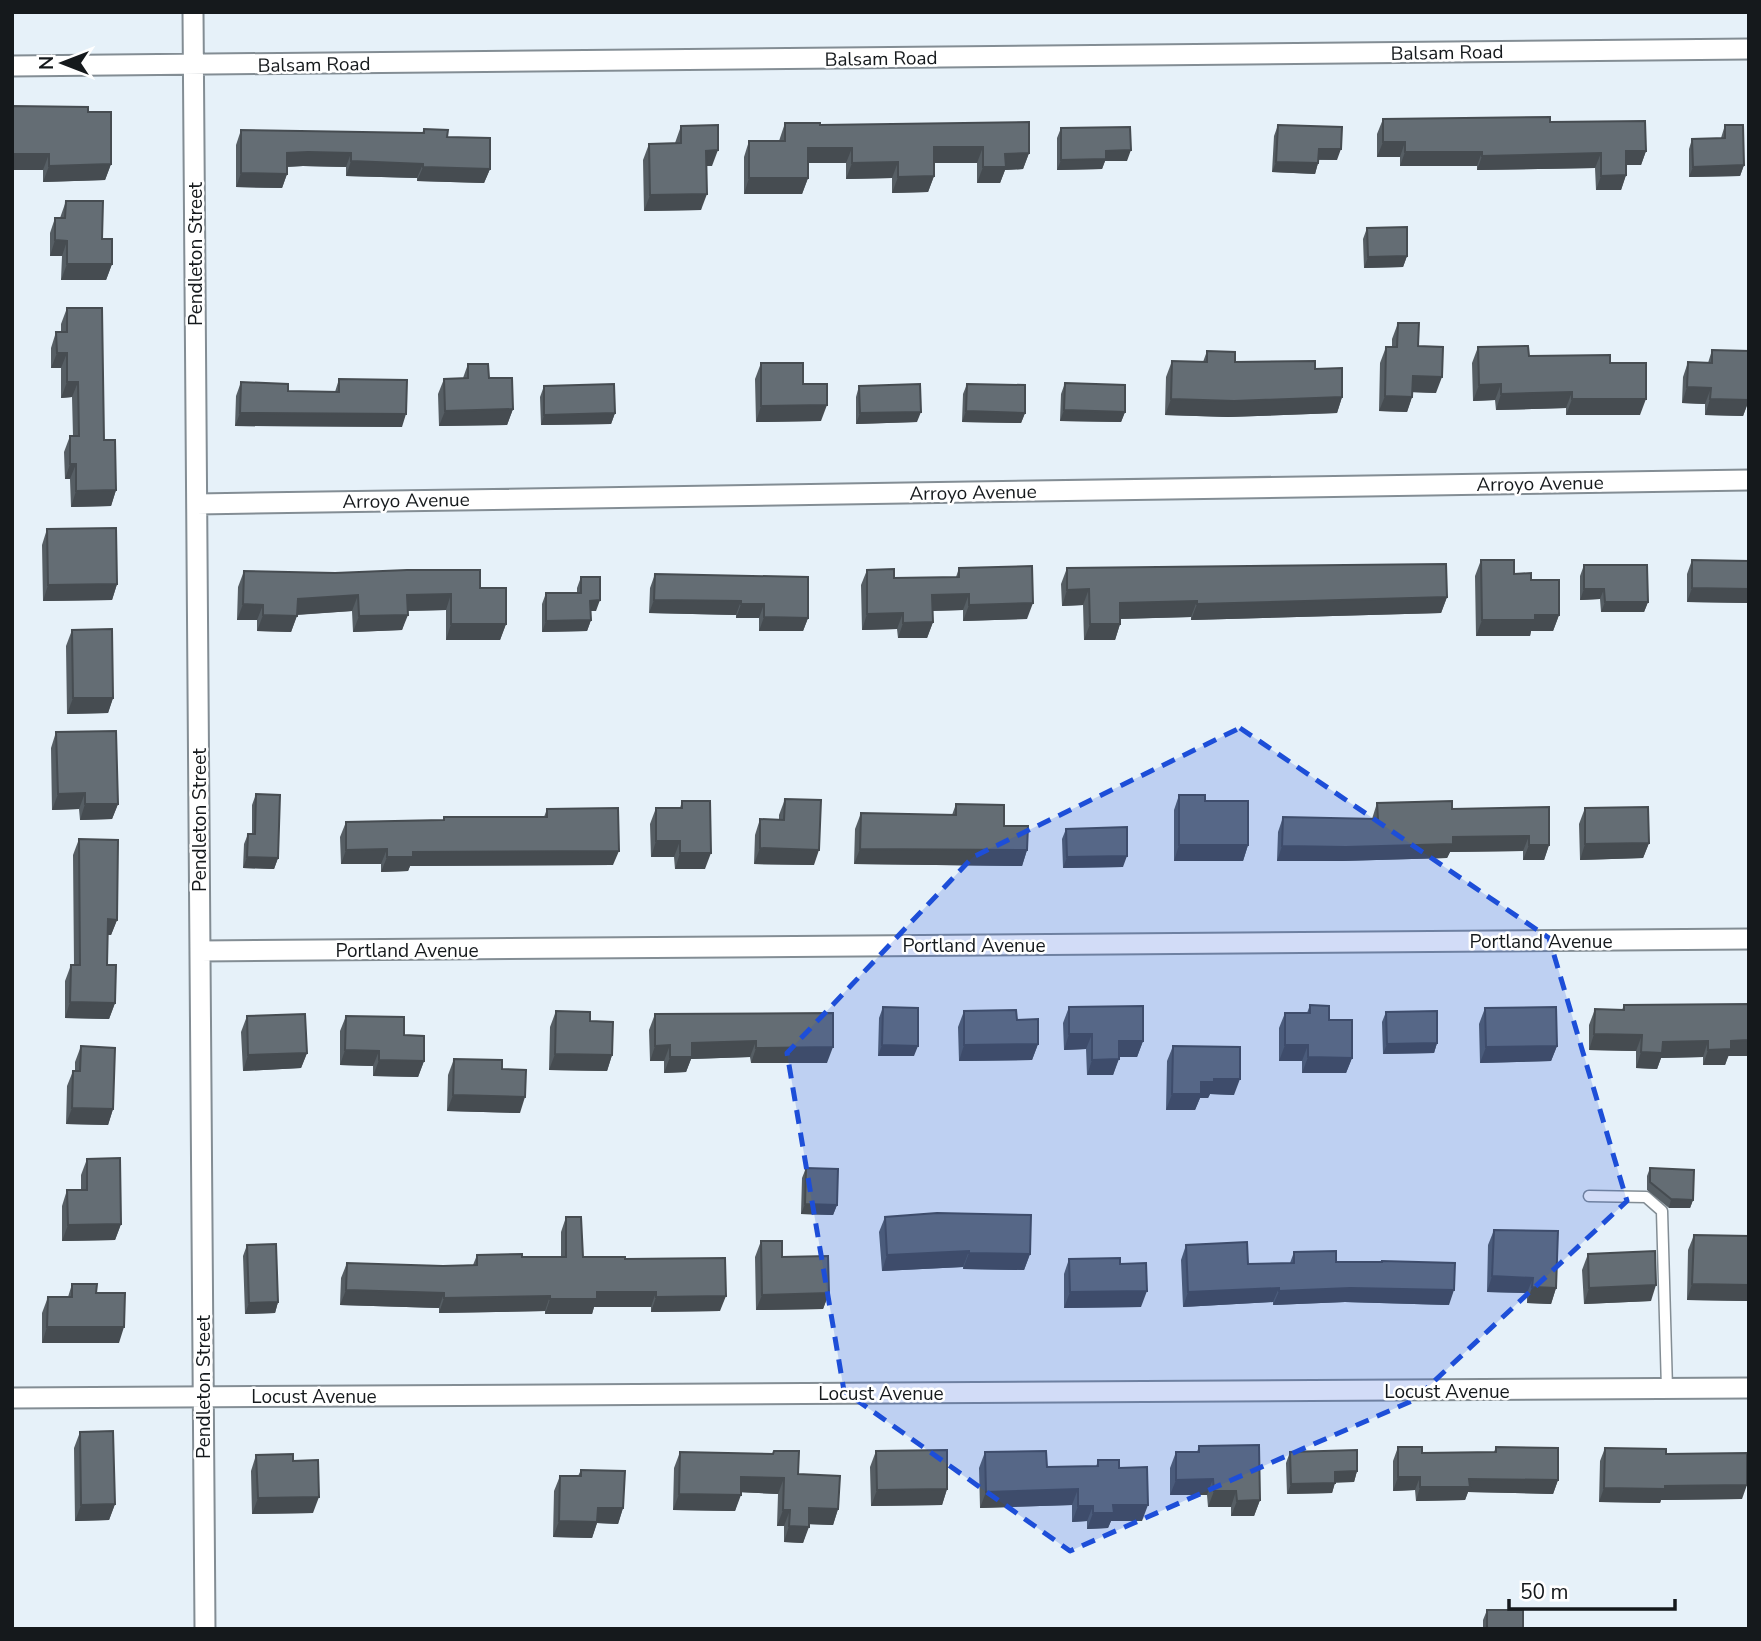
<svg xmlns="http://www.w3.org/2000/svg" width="1761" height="1641" viewBox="0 0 1761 1641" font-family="'Nunito Sans',sans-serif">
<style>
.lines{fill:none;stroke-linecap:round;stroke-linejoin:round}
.service-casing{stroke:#838d94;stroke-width:13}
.minor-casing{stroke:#838d94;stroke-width:23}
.service{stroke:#fff;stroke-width:10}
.minor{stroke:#fff;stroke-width:19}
.wall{fill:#565e64}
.shaded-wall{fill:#464c51}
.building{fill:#646d74;stroke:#464c51;stroke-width:2}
.marked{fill:#1d4ed8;fill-opacity:0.2;stroke:#1d4ed8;stroke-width:5;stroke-dasharray:14 9;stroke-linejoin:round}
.labels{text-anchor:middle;stroke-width:5;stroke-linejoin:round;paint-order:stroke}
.street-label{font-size:19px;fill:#15191c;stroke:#fff}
</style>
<rect width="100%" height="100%" fill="#e6f1f9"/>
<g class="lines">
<!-- service casing -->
<g class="service-casing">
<path id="service" d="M1589,1196L1646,1197L1662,1211L1667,1389"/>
</g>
<!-- minor casing -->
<g class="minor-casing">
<path id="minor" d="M193,12L205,1629
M12,66L1749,49
M197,504L1749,480
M200,951L1749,939
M12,1398L1749,1388"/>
</g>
<!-- service -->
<use href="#service" class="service"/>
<!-- minor -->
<use href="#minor" class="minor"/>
</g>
<!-- wall -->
<path class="wall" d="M12,106L88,112L111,164L105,180L43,182V170H12Z
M1383,119L1550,122L1646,151L1641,165H1626V175L1621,190H1596L1595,168L1477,170V166H1400V157H1377V134Z
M785,123L820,125L1029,153L1023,169L1005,170L1000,183H977V163H934V176L928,192L892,193V178L846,179V163H808V178L802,194H744V157L749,141H779Z
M1278,125L1337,160H1319L1318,163L1315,174L1272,172L1274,136Z
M1725,125L1744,165L1740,176L1689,177V149L1692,139L1721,138Z
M681,126L712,166H706L701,210L644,211L643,160L649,144L675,143Z
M1061,128L1127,161H1105L1102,169L1057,170V138Z
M424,129L447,137L490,169L484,183L417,181V178L346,176V167L303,166L287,167V174L282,188L236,187V145L241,130L422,133Z
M66,201L102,239L112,264L106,280H61L62,256H50V233L55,218H60Z
M1367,228L1407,256L1403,267L1364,268L1363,239Z
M67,308L104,440L116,490L111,506L71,507L70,479H65L64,452L70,436H73L72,397L61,398V368H51V348L56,332H61V324Z
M1398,323L1418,346L1436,393L1413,392L1412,397L1407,412L1379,411L1380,363L1386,347H1392V339Z
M1478,347L1529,356L1610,363L1640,415H1566V408L1496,410L1495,400L1473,401L1472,363Z
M1712,350L1749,400L1743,416L1705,415V404L1682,403L1683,377L1688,362L1708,363Z
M1207,351L1235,362L1315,369L1342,397L1337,413L1228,417L1165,415L1166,377L1172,361L1203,362Z
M761,363L803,384L821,421L756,422L755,379Z
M468,364L489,378L513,409L507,425L439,426L438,394L444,379L463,378Z
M339,379L402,427L235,426L236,396L241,382L288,391L335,392Z
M1065,383L1125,412L1121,422L1060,421L1061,394Z
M967,384L1025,413L1021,423L962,422L963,394Z
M544,386L615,413L611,424L541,425L540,397Z
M859,386L917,422L856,424V397Z
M47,529L117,584L112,600L43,601L42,545Z
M1481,560L1531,580L1559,615L1553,631H1531L1530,636H1476L1475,576Z
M1692,560L1749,561V603L1687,602V574Z
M1584,565L1648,602L1644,612H1601L1600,599L1580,600V576Z
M959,568L1027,619L963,621V610L933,611V622L927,638H898L897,629L862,630L861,585L867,570L894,578L956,577Z
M1067,568L1447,597L1441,613L1191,620V617L1120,619V624L1115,640H1084L1083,605L1062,606L1061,584Z
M244,571L480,588L506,624L500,640H446V610L408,611L402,630L353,632L352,611L297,615L291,632L257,631V620H237L238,587Z
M655,574L808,618L803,631H759V618H736V615L649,613L650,588Z
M581,577L596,611H591V620L587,631L542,632V604L546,593H577V588Z
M72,630L113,698L108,713L67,714L66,646Z
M56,732L118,804L112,819L80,820L79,809L52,810L51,748Z
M256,794L278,858L274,869L243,868L244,844L248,834H252V805Z
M1179,795L1248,845L1243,861H1174V810Z
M785,799L814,865L754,864L755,835L760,819L779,820V815Z
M682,801L705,869H675L674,857H651L650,824L656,808H680Z
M1377,803L1452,809L1549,845L1544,860H1523V851L1450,852L1447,858L1341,861H1277L1278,832L1283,817L1372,819Z
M956,804L1027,850L1022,866L854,864L855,829L861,813L952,815Z
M1585,808L1649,843L1643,858L1580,860L1579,824Z
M547,809L613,865L410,866L408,871L381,872V864H341L340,837L346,822L443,820L444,817H544Z
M1066,829L1123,867L1063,868L1062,839Z
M79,839L117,920L111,935H108L107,965L115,1003L109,1019L65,1018V981L71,965H74L73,855Z
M1749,1004L1725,1065H1703V1057L1661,1058L1657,1069L1636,1068V1051L1589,1050V1025L1595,1009L1622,1010L1624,1005Z
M1310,1005L1329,1020L1352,1058L1346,1073H1302V1061H1279V1028L1285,1013H1307Z
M883,1007L914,1056H878L879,1018Z
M1069,1007L1143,1041L1137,1057H1119L1113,1075H1087L1086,1049L1064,1050L1063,1023Z
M1485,1008L1557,1046L1551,1061L1480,1063L1479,1024Z
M556,1011L612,1055L607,1071L549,1070L550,1027Z
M964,1011L1017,1020L1038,1044L1032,1060L959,1061L958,1027Z
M1386,1012L1437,1043L1434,1053L1383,1054L1382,1022Z
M655,1014L827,1063H751L750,1057L691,1059L686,1072L664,1073V1061H650L649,1030Z
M247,1016L307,1053L301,1068L243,1071L241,1032Z
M346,1016L404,1035L424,1061L418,1077L373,1076V1066L340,1065V1031Z
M81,1046L113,1109L108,1125L66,1124L67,1086L73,1071H75V1062Z
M1173,1046L1234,1095L1210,1094L1208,1098H1200L1195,1110H1166L1167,1061Z
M454,1059L520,1113L447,1111L448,1075Z
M87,1159L121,1224L115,1240L62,1241V1206L67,1190H81V1175Z
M806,1168L837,1205L833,1215L801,1214L802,1178Z
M1650,1168L1693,1200L1690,1208H1669L1647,1190V1176Z
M566,1217L583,1257L625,1259L720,1311L651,1312V1307H594L592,1314H545V1311L439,1313V1308L340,1305L341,1278L347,1263L443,1266L473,1265L477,1255L522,1257H561V1232Z
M885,1217L1030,1254L1024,1270L963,1269V1267L882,1271L879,1232Z
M1494,1230L1556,1288L1551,1304L1527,1303V1293L1487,1292L1488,1245Z
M1694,1235L1749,1236V1301L1687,1300L1688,1250Z
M761,1241L829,1293L823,1309L756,1310L755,1257Z
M247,1245L278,1302L275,1313L245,1314L243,1256Z
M1186,1245L1248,1264L1290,1263L1294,1252L1336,1262L1449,1305L1345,1302L1273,1305V1302L1183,1307L1181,1260Z
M1588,1254L1651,1301L1584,1304L1582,1270Z
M1069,1259L1120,1264L1141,1307L1064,1308V1274Z
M72,1284L96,1293L119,1343H42V1313L48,1297H68Z
M80,1432L115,1504L109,1520L75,1521L74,1448Z
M1199,1446L1260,1500L1254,1516H1231V1507H1208L1207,1495H1170V1468L1176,1452H1197Z
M1398,1447L1422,1453L1494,1452L1496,1447L1558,1480L1553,1494L1468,1492L1465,1500L1416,1501L1415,1490L1393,1491V1461Z
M1605,1448L1666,1454L1742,1499L1661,1500L1660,1503L1599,1502L1600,1461Z
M774,1451L798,1474L838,1509L833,1525L809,1524L803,1543L784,1542V1526H777L778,1494L741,1492L735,1511L673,1510L674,1468L680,1452L772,1454Z
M876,1451L947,1489L942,1505L871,1506L870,1467Z
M985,1452L1047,1467H1096L1098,1460L1119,1468L1142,1521H1111L1108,1528L1087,1529V1521L1072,1522V1505L980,1508L979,1468Z
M1290,1452L1357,1471L1354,1482H1335L1332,1493L1287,1494L1286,1463Z
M256,1455L293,1461L313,1513L252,1514L251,1471Z
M581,1470L623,1508L618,1524L597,1523L592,1538L553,1537L554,1491L560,1476H578Z
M1487,1610L1523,1629H1483V1620Z"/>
<!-- shaded-wall -->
<path class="shaded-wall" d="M1383,142H1405L1400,157H1377Z
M934,147H983L977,163H928Z
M808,148H852L846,163H802Z
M1319,149H1341L1337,160L1315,159Z
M718,150L712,166H700L706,151Z
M1131,150L1127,161H1105L1102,169L1057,170L1061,160L1106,151Z
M1626,151H1646L1641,165H1621Z
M308,152L351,153L346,167L303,166L282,167L287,153Z
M1405,152H1482L1477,166H1400Z
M1029,153L1023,169L1005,170L1000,183H977L983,167L1005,154Z
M1601,153L1595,168L1477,170L1482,156Z
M12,154H49L43,170H12Z
M351,161L423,164L417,178L346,176Z
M898,162L892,178L846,179L852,163Z
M1276,162L1318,163L1315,174L1272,172Z
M111,164L105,180L43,182L49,166Z
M1744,165L1740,176L1689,177L1693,167Z
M423,167L490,169L484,183L417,181Z
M241,173L287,174L282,188L236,187Z
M1626,175L1621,190H1596L1601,176Z
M934,176L928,192L892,193L898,177Z
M749,178H808L802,194H744Z
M707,194L701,210L644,211L650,195Z
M55,240L67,241L62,256H50Z
M1407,256L1403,267L1364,268L1368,257Z
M67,264H112L106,280H61Z
M57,353H67L61,368H51Z
M1413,376L1442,377L1436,393L1407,392Z
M67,382H78L72,397L61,398Z
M1501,384L1495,400L1473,401L1479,385Z
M1687,387L1711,388L1705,404L1682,403Z
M1572,392L1566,408L1496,410L1501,394Z
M1385,396L1412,397L1407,412L1379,411Z
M1342,397L1337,413L1228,417L1165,415L1171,399Z
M1572,399H1646L1640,415H1566Z
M1710,399L1749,400L1743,416L1705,415Z
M827,405L821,421L756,422L761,406Z
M513,409L507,425L439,426L445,411Z
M1064,410L1125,412L1121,422L1060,421Z
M966,411L1025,413L1021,423L962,422Z
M921,412L917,422L856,424L860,413Z
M240,413L406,414L402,427L235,426Z
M615,413L611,424L541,425L544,415Z
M70,464H76L70,479H65Z
M116,490L111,506L71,507L76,491Z
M117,584L112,600L43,601L48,585Z
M1692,588L1749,589V603L1687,602Z
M1089,589L1083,605L1062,606L1067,590Z
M1584,589H1604L1600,599L1580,600Z
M451,594L446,610L401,611L407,595Z
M969,594L963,610L926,611L932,595Z
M358,595L352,611L292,615L298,599Z
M1447,597L1441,613L1191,620L1197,604Z
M600,600L596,611H587L590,601Z
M654,600L741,601L736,615L649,613Z
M1197,601L1191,617L1114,619L1120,603Z
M1605,602H1648L1644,612H1601Z
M1033,603L1027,619L963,621L969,605Z
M243,604L263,605L257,620H237Z
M741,604H764L759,618H736Z
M903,613L897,629L862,630L867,614Z
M263,615L297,616L291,632L257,631Z
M408,615L402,630L353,632L359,616Z
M1535,615H1559L1553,631H1531L1530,636H1476L1482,620Z
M764,617L808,618L803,631H759Z
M591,620L587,631L542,632L546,621Z
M933,622L927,638H898L903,623Z
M451,624H506L500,640H446Z
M1090,624H1120L1115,640H1084Z
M73,698H113L108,713L67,714Z
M85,793L79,809L52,810L58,794Z
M85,804H118L112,819L80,820Z
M1529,836L1523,851L1450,852L1447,858L1341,861H1277L1282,846L1453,837Z
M656,841H680L674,857H651Z
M1649,843L1643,858L1580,860L1585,844Z
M1179,845H1248L1243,861H1174Z
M1529,845H1549L1544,860H1523Z
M760,848L819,850L814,865L754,864Z
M387,849L381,864H341L346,850Z
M860,849L1027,850L1022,866L854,864Z
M619,851L613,865L410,866L408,871L381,872L387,857L413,852Z
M680,853H711L705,869H675Z
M1127,856L1123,867L1063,868L1067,857Z
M247,857L278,858L274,869L243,868Z
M108,919L117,920L111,935H102Z
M70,1002L115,1003L109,1019L65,1018Z
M1069,1034H1092L1086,1049L1064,1050Z
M1594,1034L1642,1035L1636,1051L1589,1050Z
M1749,1040V1056H1728L1725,1065H1703L1708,1050L1731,1041Z
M756,1041L750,1057L691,1059L686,1072L664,1073L670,1057L692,1043Z
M1119,1041H1143L1137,1057H1113Z
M1708,1041L1703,1057L1661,1058L1657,1069L1636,1068L1641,1052L1663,1042Z
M1437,1043L1434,1053L1383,1054L1387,1044Z
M1038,1044L1032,1060L959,1061L964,1045Z
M670,1045L664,1061H650L655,1046Z
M882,1045L918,1046L914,1056H878Z
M1285,1045H1308L1302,1061H1279Z
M1557,1046L1551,1061L1480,1063L1486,1047Z
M833,1047L827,1063H751L756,1048Z
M345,1050L379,1051L373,1066L340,1065Z
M307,1053L301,1068L243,1071L248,1055Z
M555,1054L612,1055L607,1071L549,1070Z
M1308,1057L1352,1058L1346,1073H1302Z
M1119,1059L1113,1075H1087L1092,1060Z
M379,1060L424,1061L418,1077L373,1076Z
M1214,1079H1240L1234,1095L1210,1094L1208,1098H1200L1195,1110H1166L1172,1094Z
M453,1095L525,1097L520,1113L447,1111Z
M72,1108L113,1109L108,1125L66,1124Z
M1671,1199L1693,1200L1690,1208H1669Z
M805,1204L837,1205L833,1215L801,1214Z
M121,1224L115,1240L62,1241L68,1225Z
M969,1251L963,1267L882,1271L887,1255Z
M969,1253L1030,1254L1024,1270L963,1269Z
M1492,1276L1533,1278L1527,1293L1487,1292Z
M1692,1284L1749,1285V1301L1687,1300Z
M1656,1285L1651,1301L1584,1304L1589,1288Z
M1532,1287L1556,1288L1551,1304L1527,1303Z
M1279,1288L1273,1302L1183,1307L1188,1292Z
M1350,1288L1454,1290L1449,1305L1345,1302L1273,1305L1279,1291Z
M346,1290L444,1293L439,1308L340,1305Z
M1147,1291L1141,1307L1064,1308L1070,1292Z
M597,1292H656L651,1307H594L592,1314H545L550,1299Z
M829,1293L823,1309L756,1310L762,1295Z
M550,1296L545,1311L439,1313L444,1298Z
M726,1296L720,1311L651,1312L656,1297Z
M278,1302L275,1313L245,1314L249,1303Z
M47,1327H124L119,1343H42Z
M1357,1471L1354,1482L1331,1483L1335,1472Z
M741,1477L784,1478L778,1494L735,1492Z
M1398,1477H1420L1415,1490L1393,1491Z
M1213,1479L1207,1495H1170L1176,1480Z
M1469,1479L1558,1480L1553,1494L1468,1492L1465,1500L1416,1501L1420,1487Z
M1335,1483L1332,1493L1287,1494L1291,1484Z
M1747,1485L1742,1499L1661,1500L1660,1503L1599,1502L1604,1488Z
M947,1489L942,1505L871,1506L877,1490Z
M1078,1489L1072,1505L980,1508L986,1492Z
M1214,1491H1236L1231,1507H1208Z
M679,1494L741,1495L735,1511L673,1510Z
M319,1497L313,1513L252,1514L258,1498Z
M1260,1500L1254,1516H1231L1237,1501Z
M115,1504L109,1520L75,1521L81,1505Z
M1113,1505H1148L1142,1521H1111L1108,1528L1087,1529L1093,1513Z
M1078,1506H1093L1087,1521L1072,1522Z
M598,1508H623L618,1524L597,1523L592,1538L553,1537L559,1521Z
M809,1508L838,1509L833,1525L804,1524Z
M783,1510H790L784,1526H777Z
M789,1526L809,1527L803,1543L784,1542Z"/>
<!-- building -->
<path class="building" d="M12,106L88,107V112H111V164L49,166V154H12Z
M1550,117V122L1645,121L1646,151H1626V175L1601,176V153L1482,156V152H1405V142H1383V119Z
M1029,122V153L1005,154L1006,167H983V147H934V176L898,177V162L852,163V148H808V178H749V141H785V123H820V125Z
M718,125V150L706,151L707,194L650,195L649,144L681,143V126Z
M1278,125L1342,127L1341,149H1319L1318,163L1276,162Z
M1725,125H1743L1744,165L1693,167L1692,139L1725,138Z
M1130,127L1131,150L1106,151V159L1061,160V128Z
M424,129L448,130L447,137L490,138V169L423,167V164L351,161V153L308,152L287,153V174L241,173V130L424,133Z
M66,201H103L102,239H112V264H67V241L55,240V218H65Z
M1407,227V256L1368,257L1367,228Z
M67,308H102L104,440H115L116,490L76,491V464H70V436H79L78,382H67V353H57L56,332H67Z
M1398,323H1419L1418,346L1443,347L1442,377L1413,376L1412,397L1385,396L1386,347H1397Z
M1528,346L1529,356L1610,355V363H1646V399H1572V392L1501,394V384L1479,385L1478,347Z
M1712,350L1749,351V400L1710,399L1711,388L1687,387L1688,362L1712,363Z
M1207,351L1235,352V362L1315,361V369L1342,368V397L1234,401L1171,399L1172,361L1207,362Z
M761,363H803V384H827V405L761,406Z
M468,364H488L489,378H512L513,409L445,411L444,379L468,378Z
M339,379L407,380L406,414L240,413L241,382L288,384V391L339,392Z
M1065,383L1125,385V412L1064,410Z
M614,384L615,413L544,415V386Z
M920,384L921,412L860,413L859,386Z
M967,384L1025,385V413L966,411Z
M116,528L117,584L48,585L47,529Z
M1481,560H1514V574L1531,573V580H1559V615H1535V620H1482Z
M1692,560L1749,561V589L1692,588Z
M1446,564L1447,597L1197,604V601L1120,603V624H1090L1089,589L1067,590V568Z
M1584,565H1647L1648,602H1605L1604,589H1584Z
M1032,566L1033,603L969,605V594L932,595L933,622L903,623V613L867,614V570L894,569V578L959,577V568Z
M407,570H480V588H506V624H451V594L407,595L408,615L359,616L358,595L298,599L297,616L263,615V605L243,604L244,571L335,573Z
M655,574L808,577V618L764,617V604H741V601L654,600Z
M581,577H600V600L590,601L591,620L546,621V593H581Z
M112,629L113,698H73L72,630Z
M116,731L118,804H85V793L58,794L56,732Z
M256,794L280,795L278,858L247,857L248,834H255Z
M1179,795H1205V801H1248V845H1179Z
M785,799L821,800L819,850L760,848V819L784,820Z
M682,801H710L711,853H680V841H656V808H682Z
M1452,801V809L1549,807V845H1529V836L1453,837V844L1346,847L1282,846L1283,817L1378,819L1377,803Z
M956,804L1004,805V826H1028L1027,850L860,849L861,813L956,815Z
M1648,807L1649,843L1585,844V808Z
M618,808L619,851L413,852V857H387V849L346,850V822L444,820V817H547V809Z
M1127,827V856L1067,857L1066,829Z
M79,839L118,840L117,920L108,919L107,965H116L115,1003L70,1002L71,965H80Z
M1749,1004V1040L1731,1041V1049L1708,1050V1041L1663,1042L1662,1053L1641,1052L1642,1035L1594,1034L1595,1009L1624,1010V1005Z
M1310,1005L1329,1006V1020H1352V1058L1308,1057V1045H1285V1013H1310Z
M1143,1006V1041H1119V1059L1092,1060V1034H1069V1007Z
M883,1007L918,1008V1046L882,1045Z
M1556,1007L1557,1046L1486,1047L1485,1008Z
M1016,1010L1017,1020L1038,1019V1044L964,1045V1011Z
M556,1011L590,1012V1021L613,1022L612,1055L555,1054Z
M1437,1011V1043L1387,1044L1386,1012Z
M833,1013V1047L756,1048V1041L692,1043V1057H670V1045L655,1046V1014Z
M305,1014L307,1053L248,1055L247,1016Z
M346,1016L404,1017V1035L424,1036V1061L379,1060V1051L345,1050Z
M81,1046L115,1048L113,1109L72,1108L73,1071H80Z
M1173,1046L1240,1047V1079H1214V1082H1201V1094H1172Z
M454,1059L502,1060V1069L526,1070L525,1097L453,1095Z
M120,1158L121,1224L68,1225L67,1190H87V1159Z
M806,1168L838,1169L837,1205L805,1204Z
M1650,1168L1694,1170L1693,1200L1671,1199L1650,1182Z
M937,1213L1031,1215L1030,1254L969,1253V1251L887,1255L885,1217Z
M566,1217H581L583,1257H625V1259L725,1258L726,1296L656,1297V1292H597V1299H550V1296L444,1298V1293L346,1290L347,1263L443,1266L477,1265V1255L522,1254V1257H566Z
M1494,1230L1558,1231L1556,1288L1532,1287L1533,1278L1492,1276Z
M1694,1235L1749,1236V1285L1692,1284Z
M761,1241H782V1257L828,1256L829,1293L762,1295Z
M1247,1242L1248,1264L1294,1263V1252L1336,1251V1262H1382V1261L1455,1263L1454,1290L1350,1288L1279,1291V1288L1188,1292L1186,1245Z
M276,1244L278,1302L249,1303L247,1245Z
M1655,1251L1656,1285L1589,1288L1588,1254Z
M1120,1258V1264L1146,1263L1147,1291L1070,1292L1069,1259Z
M72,1284H97L96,1293H125L124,1327H47L48,1297H72Z
M113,1431L115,1504L81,1505L80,1432Z
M1259,1445L1260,1500L1237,1501L1236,1491H1214L1213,1479L1176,1480V1452H1199V1446Z
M1398,1447H1422V1453L1496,1452V1447L1558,1448V1480L1469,1479L1470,1487H1420V1477H1398Z
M1605,1448L1666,1449V1454L1747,1453V1485L1665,1486V1489L1604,1488Z
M947,1450V1489L877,1490L876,1451Z
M1357,1450V1471L1335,1472V1483L1291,1484L1290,1452Z
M774,1451H799L798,1474L840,1476L838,1509L809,1508V1527L789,1526L790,1510H783L784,1478L741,1477V1495L679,1494L680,1452L773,1454Z
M1046,1451L1047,1467L1098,1466V1460H1119V1468L1147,1467L1148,1505H1113L1114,1513H1093V1506H1078V1489L986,1492L985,1452Z
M293,1454V1461L318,1460L319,1497L258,1498L256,1455Z
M581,1470L625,1471L623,1508H598L597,1522L559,1521L560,1476H581Z
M1487,1610H1523V1629H1487Z"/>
<!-- marked area -->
<path class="marked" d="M1240,728L1549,938L1627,1201L1414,1400L1070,1551L844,1391L787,1053L973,857Z"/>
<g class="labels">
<!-- street labels -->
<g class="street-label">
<text transform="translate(1447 52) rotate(-1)" y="7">Balsam Road</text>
<text transform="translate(881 58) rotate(-1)" y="7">Balsam Road</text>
<text transform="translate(314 64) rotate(-1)" y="7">Balsam Road</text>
<text transform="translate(195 254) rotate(-90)" y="7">Pendleton Street</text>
<text transform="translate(1540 483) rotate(-1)" y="7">Arroyo Avenue</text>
<text transform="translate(973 492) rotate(-1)" y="7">Arroyo Avenue</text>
<text transform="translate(406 500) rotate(-1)" y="7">Arroyo Avenue</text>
<text transform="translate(199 820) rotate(-90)" y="7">Pendleton Street</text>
<text x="1541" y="948">Portland Avenue</text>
<text x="974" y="952">Portland Avenue</text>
<text x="407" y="957">Portland Avenue</text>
<text transform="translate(203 1387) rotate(-90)" y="7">Pendleton Street</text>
<text x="1447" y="1398">Locust Avenue</text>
<text x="881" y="1400">Locust Avenue</text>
<text x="314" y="1403">Locust Avenue</text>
</g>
</g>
<!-- border -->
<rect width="1761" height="1641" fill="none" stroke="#15191c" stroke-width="28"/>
<!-- north arrow -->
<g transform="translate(63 63) rotate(270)" stroke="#ffffff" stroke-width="5" paint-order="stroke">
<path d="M0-5L12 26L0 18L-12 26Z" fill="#15191c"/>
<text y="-10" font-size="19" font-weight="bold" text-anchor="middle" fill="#15191c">N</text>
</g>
<!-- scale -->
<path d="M1509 1599v10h166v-10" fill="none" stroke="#15191c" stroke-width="3.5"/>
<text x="1520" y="1599" font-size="21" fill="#15191c" stroke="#ffffff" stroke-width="5" paint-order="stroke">50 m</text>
</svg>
